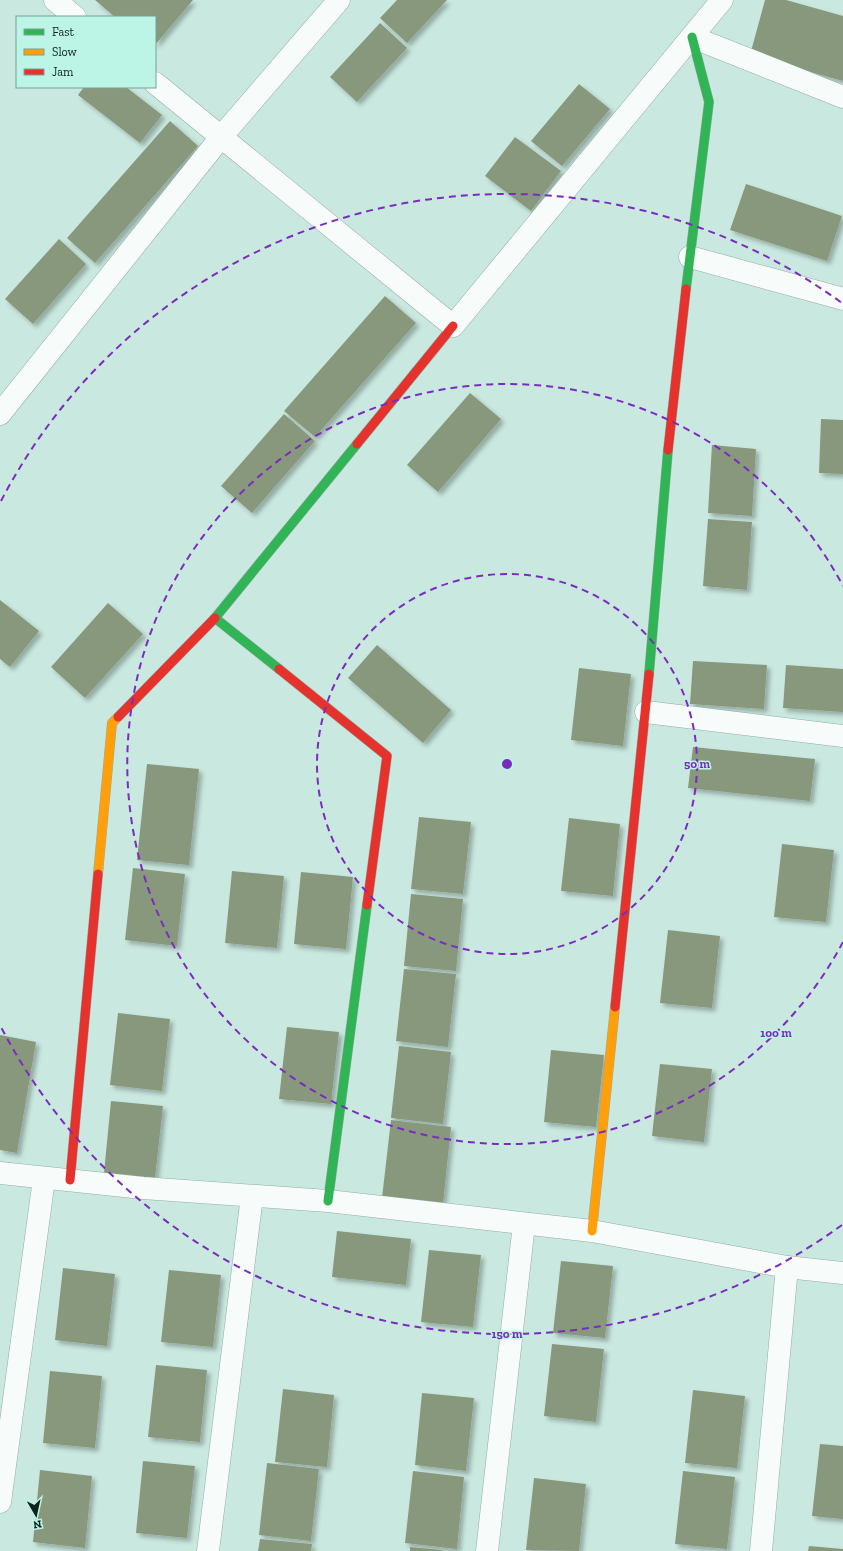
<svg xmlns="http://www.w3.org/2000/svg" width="843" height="1551" viewBox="0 0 843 1551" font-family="'Zilla Slab',serif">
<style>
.building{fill:#88987b;filter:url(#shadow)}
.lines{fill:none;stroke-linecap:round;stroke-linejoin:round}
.street-casing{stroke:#94aca6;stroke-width:23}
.fast-casing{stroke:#94aca6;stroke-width:10}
.slow-casing{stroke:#94aca6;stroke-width:10}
.jam-casing{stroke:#94aca6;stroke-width:10}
.street{stroke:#f7fcfa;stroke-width:22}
.fast{stroke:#30b455;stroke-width:9}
.slow{stroke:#ff9f0a;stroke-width:9}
.jam{stroke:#e5322d;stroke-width:9}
.ring{fill:none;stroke:#7b2cbf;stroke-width:2;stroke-dasharray:7 5}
.centre{fill:#7b2cbf;stroke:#bcf5e5;stroke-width:2}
.ring-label{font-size:12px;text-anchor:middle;font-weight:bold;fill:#7b2cbf;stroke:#bcf5e5;stroke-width:3;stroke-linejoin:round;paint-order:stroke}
</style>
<defs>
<filter id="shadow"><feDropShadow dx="3.5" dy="3.5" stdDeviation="2" flood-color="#0004"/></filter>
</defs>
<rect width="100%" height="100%" fill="#c9e8df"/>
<!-- building -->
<path class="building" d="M95,0H193L155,45V17H115Z
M397,0H447L407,43L380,18Z
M765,0H786L843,16V81L750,55Z
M380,23L407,48L357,102L330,77Z
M579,84L610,109L562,166L531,141Z
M84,87H126L162,115L140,143L78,95Z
M170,121L198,146L95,263L67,238Z
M515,137L561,171L531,211L485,176Z
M746,184L842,216L827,261L730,230Z
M59,239L86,264L33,324L5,299Z
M385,296L416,323L315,437L284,411Z
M470,393L501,419L438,492L407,465Z
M284,414L315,441L252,513L221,486Z
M821,419L843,420V474L819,473Z
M712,445L756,449L752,516L708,513Z
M708,519L752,522L747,590L703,586Z
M0,600L39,631L10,667L0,659Z
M108,603L143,634L85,698L51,667Z
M377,645L451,710L423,743L348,678Z
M693,661L767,665L764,709L690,704Z
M786,665L843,669V712L783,708Z
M579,668L631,674L623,746L571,740Z
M693,747L815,759L810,801L688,788Z
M147,764L199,769L189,865L137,860Z
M419,817L471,822L463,894L411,889Z
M569,818L620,824L613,896L561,891Z
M782,844L834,850L826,922L774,917Z
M133,868L185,874L177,946L125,940Z
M232,871L284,876L277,948L225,943Z
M301,872L353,877L346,949L294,944Z
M411,894L463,899L456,971L404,966Z
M668,930L720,936L712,1008L660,1003Z
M404,969L456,974L448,1047L396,1041Z
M118,1013L170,1019L162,1091L110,1085Z
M287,1027L339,1032L331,1104L279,1099Z
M0,1035L36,1042L17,1153L0,1150Z
M399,1046L451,1052L443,1124L391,1118Z
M551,1050L604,1055L596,1127L544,1122Z
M660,1064L712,1069L704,1142L652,1136Z
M111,1101L163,1106L155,1178L104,1173Z
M391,1120L451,1127L443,1204L382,1198Z
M337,1231L411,1239L406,1285L332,1277Z
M429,1250L481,1255L473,1327L421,1322Z
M561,1261L613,1266L605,1338L553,1333Z
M63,1268L115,1274L107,1346L55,1340Z
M169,1270L221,1275L213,1347L161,1342Z
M552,1344L604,1349L596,1422L544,1416Z
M156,1365L207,1370L200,1442L148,1437Z
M50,1371L102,1376L95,1448L43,1443Z
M283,1389L334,1395L327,1467L275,1462Z
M693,1390L745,1396L737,1468L685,1463Z
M422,1393L474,1398L466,1471L415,1465Z
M820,1444L843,1446V1519L812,1516Z
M143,1461L195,1466L187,1538L136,1533Z
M267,1463L319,1469L311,1541L259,1535Z
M40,1470L92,1476L85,1548L33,1542Z
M413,1471L464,1477L457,1549L405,1543Z
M683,1471L735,1477L727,1549L675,1544Z
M534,1478L586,1484L579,1551L526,1550Z
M260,1539L312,1544L311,1551H258Z
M809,1546L843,1549V1551H808Z
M410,1547L442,1550V1551H410Z"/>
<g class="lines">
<!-- street casing -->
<g class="street-casing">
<path id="street" d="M55,0L75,17
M692,37L843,97
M155,83L453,326L722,0
M690,257L843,299
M0,414L221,137L339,0
M646,712L843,736
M0,1173L143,1188L328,1201L592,1231L787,1267L843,1273
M0,1502L44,1179
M208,1551L252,1196
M487,1551L524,1224
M761,1551L787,1267"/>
</g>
<!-- fast casing -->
<g class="fast-casing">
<path id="fast" d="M686,289L709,102L692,37
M279,669L215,618L357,444
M649,674L668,450
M328,1201L367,905"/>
</g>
<!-- slow casing -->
<g class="slow-casing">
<path id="slow" d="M98,874L112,723L118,717
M592,1231L615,1007"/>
</g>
<!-- jam casing -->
<g class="jam-casing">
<path id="jam" d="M357,444L453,326
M668,450L686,289
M279,669L387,756L367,905
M118,717L215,618
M615,1007L649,674
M70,1180L98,874"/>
</g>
<!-- street -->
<use href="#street" class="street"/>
<!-- fast -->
<use href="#fast" class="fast"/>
<!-- slow -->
<use href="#slow" class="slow"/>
<!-- jam -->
<use href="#jam" class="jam"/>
</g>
<!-- distance rings -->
<g class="ring">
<circle cx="507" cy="764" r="190"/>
<path d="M843 942A380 380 0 1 1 843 586"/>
<path d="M842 1225A570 570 0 0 1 1 1027M1 501A570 570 0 0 1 842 303"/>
</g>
<circle cx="507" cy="764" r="6" class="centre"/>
<g class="ring-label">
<text x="697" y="768">50 m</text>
<text x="776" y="1037">100 m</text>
<text x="507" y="1338">150 m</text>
</g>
<!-- legend -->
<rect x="16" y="16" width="140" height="72" fill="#bcf5e5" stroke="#76a195"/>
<rect x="24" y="29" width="20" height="6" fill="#30b455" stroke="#76a195"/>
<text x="52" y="36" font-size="12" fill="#0c231d">Fast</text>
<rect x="24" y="49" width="20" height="6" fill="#ff9f0a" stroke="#76a195"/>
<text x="52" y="56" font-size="12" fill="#0c231d">Slow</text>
<rect x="24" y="69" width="20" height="6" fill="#e5322d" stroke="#76a195"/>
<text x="52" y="76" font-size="12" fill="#0c231d">Jam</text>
<!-- north arrow -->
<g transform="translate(36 1515) rotate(171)" stroke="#bcf5e5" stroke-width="3" paint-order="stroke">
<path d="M0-3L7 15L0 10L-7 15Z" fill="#0c231d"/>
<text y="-6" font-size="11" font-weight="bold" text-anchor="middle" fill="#0c231d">N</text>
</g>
</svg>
